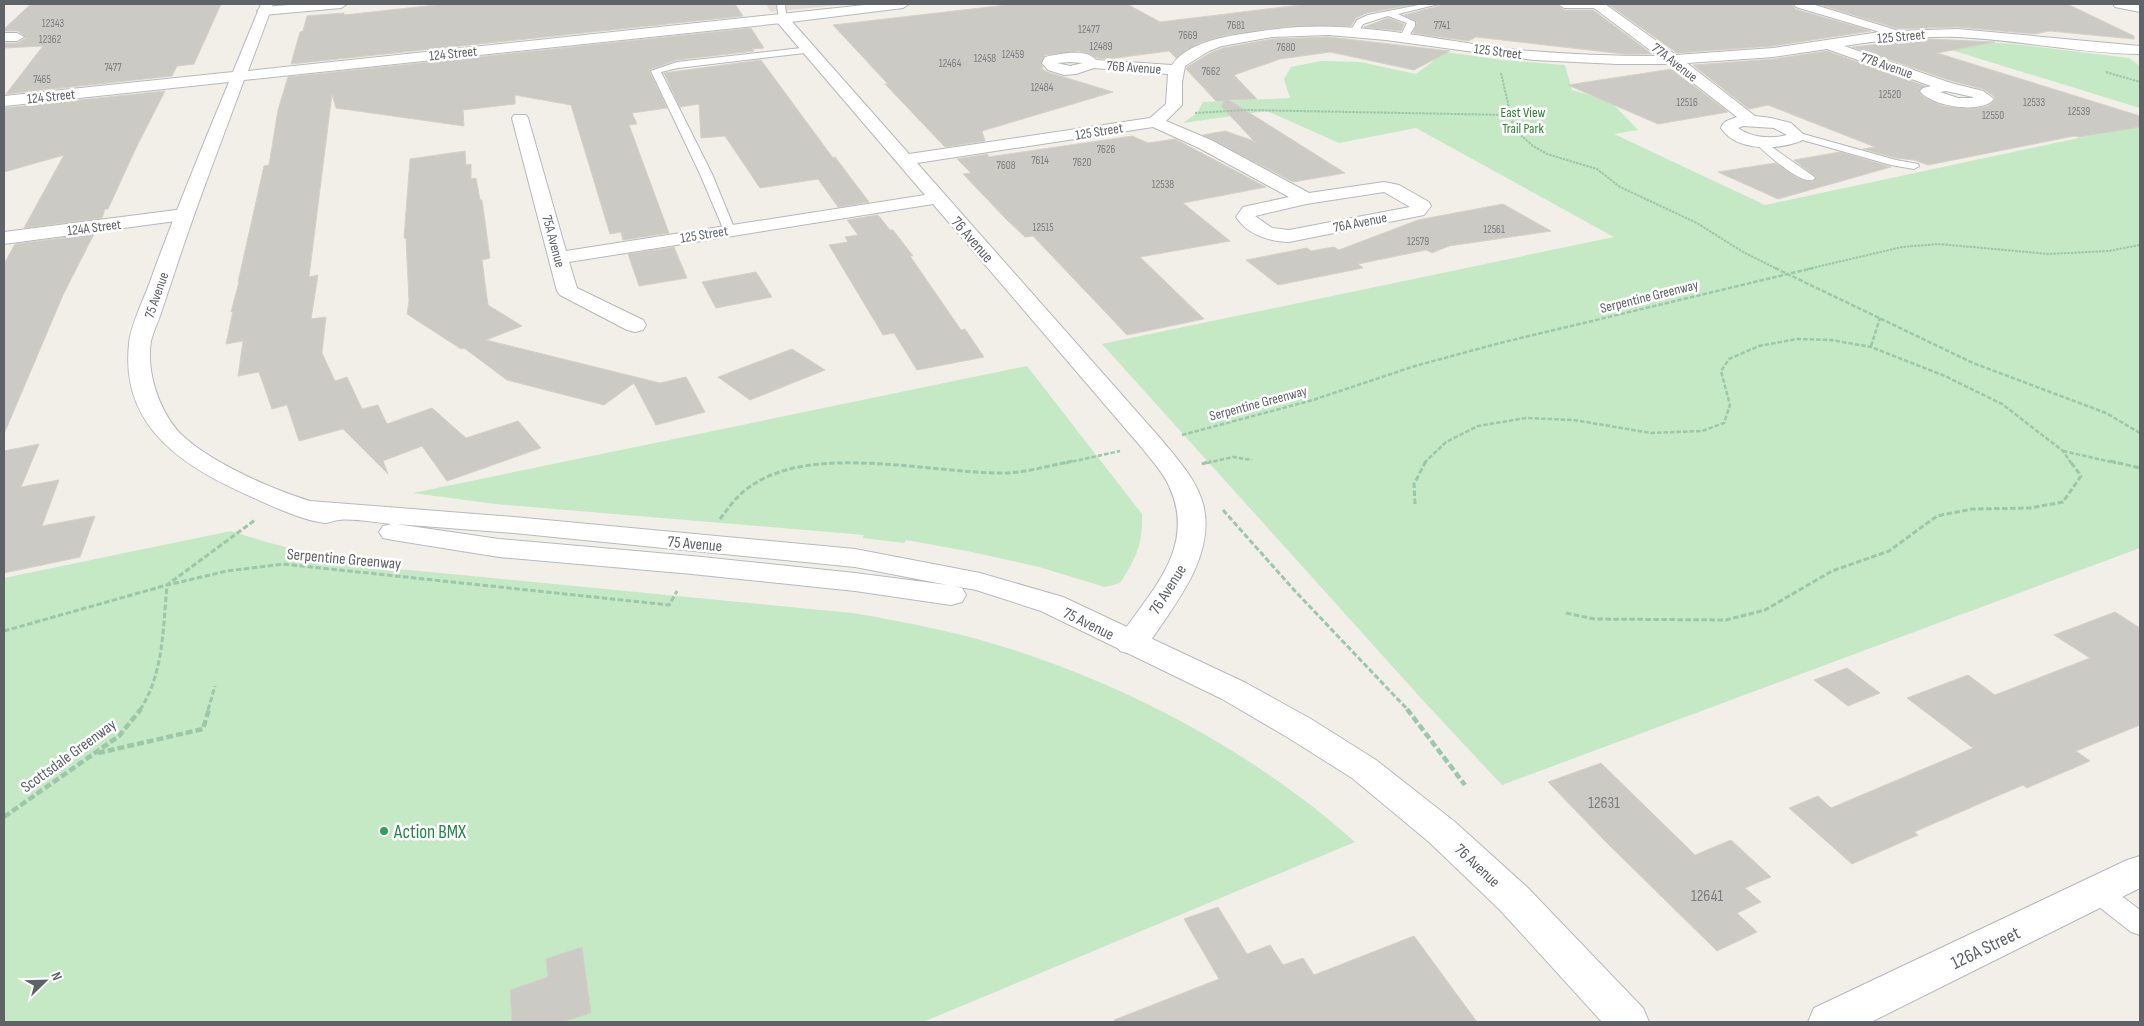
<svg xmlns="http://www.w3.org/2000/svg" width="2144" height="1026" viewBox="0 0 2144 1026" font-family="'Sofia Sans Condensed',sans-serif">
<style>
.education{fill:#e1ded6}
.green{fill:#c5e8c5}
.building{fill:#cccac5;stroke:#d6d1c6}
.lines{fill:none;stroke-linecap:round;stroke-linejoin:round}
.lane-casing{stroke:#b5b8bc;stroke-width:2}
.street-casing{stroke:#b5b8bc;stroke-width:2}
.secondary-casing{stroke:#b6babf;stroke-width:2}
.path-far3{stroke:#9cc7a9;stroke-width:2;stroke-dasharray:2.5 1;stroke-linecap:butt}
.path-far2{stroke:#9cc7a9;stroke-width:2.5;stroke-dasharray:4.5 2;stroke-linecap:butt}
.path-far1{stroke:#9cc7a9;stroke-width:3;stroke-dasharray:5.5 2.5;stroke-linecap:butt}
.path{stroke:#9cc7a9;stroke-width:4.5;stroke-dasharray:7 3;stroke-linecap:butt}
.lane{fill:#fff;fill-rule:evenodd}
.street{fill:#fff;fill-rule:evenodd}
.secondary{fill:#fff;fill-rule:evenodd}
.leisure-dot{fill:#2e9e5b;stroke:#fff;stroke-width:2}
.labels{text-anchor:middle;stroke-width:5;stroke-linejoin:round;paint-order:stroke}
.far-number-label{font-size:11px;fill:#7a7d7f}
.far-street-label{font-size:14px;fill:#5f6368;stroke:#fff}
.far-park-label{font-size:14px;fill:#348238;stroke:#fff}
.street-label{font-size:16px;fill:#5f6368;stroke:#fff}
.near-number-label{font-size:16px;fill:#7a7d7f}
.near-leisure-label{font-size:19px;fill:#27864d;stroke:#fff;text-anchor:start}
.near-street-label{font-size:19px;fill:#5f6368;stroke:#fff}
</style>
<rect width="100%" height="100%" fill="#f1efe8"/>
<!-- education -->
<path class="education" d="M766,4H848L771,12Z"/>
<!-- green -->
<path class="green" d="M1953,40L2013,44L2129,58L2140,66V108L1922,41Z
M1445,52L1503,60L1565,65L1572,90L1610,101L1638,130L1614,134L1765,205L2140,125V548L1502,785L1429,707L1102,344L1614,237L1416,128L1339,143L1267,111L1183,123L1197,113L1203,102L1290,98L1284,79L1291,67L1321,61L1360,62L1416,74Z
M1027,366L1142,514C1143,544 1136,558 1120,583L1105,587L1039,567L972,552L906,540L904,543L863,538L864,535L853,534L495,504L413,493Z
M231,531C280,547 327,558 378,567L852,613C912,623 971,635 1029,655C1148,696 1260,758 1355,842L923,1022H4V578Z"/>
<!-- building -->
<path class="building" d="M31,4H221L194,64L177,66L172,76L6,94L43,46L4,48V43H17L26,38L18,31H4V29Z
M445,4H735L743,16L291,64L300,32L303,31L307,16L344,13V15Z
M1015,4H1127L1160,22L1308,4H1416L1367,13L1356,18L1351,26H1291L1226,35L1199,43L1176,58L1169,51L1108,59L1097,58L1092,55L1079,51L1045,55L1041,64L1043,67L1041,68L1047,72L1113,92L982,131L985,141L945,147L885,84H888L833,25Z
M1441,4H1556L1564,10H1593L1652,54H1624L1476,37L1468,41L1413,33L1417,22L1404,15L1439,6Z
M1608,4H1792L1795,9L1871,31L1773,46L1677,53Z
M1818,4H2067L2134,36V39L2050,31L2034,34L1958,27L1899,29Z
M1388,18L1404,24L1401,31L1364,27Z
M751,28L764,48L752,49L754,51L677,60L649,70L667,108L632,113L637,124L629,125L669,233L623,240L621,232L610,234L571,105L515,95V104L463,110L464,126L336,108L332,94L309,277L318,275L311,319L326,317L322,353L335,381L347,377L362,409L378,405L387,424L432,408L466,438L518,421L541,448L447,481L422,446L383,461L388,474L343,429L299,441L287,405L272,409L259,372L238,376L243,341L226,344L233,311L231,312L239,282H238L264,166L269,165L278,110L288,77Z
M1329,37L1450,51L1414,70L1330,52L1280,59L1234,75L1257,99L1229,100L1345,173L1293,182L1203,135L1225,131L1254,141L1221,106L1225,101H1216L1186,69L1187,67L1210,53L1223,48L1272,39Z
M1930,39L1995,42L1937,53L2140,116V127L2079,137L2074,136L1928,165L1914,160L1896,158L1863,149L1875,147L1768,105L1749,109L1693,65L1773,59L1827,51L1925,86L1919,90V92L1925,98L1944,106L1968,109L1979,108L1988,106L1995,100V97L1983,89L1952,81L1852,47Z
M761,60L833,158L835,157L869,202L838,207L818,179L760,188L725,136L701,138L699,104L680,107L664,73Z
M1672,69L1728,112L1658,124L1568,85Z
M165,91L136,148L108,209H105L102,218L24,228L64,155L4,172V108Z
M1132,136L1148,143L1175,139L1266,187L1183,203L1230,241L1140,257L1204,319L1127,335L1033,236L1025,237L1007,220L963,174L971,173L957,159L988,154V157Z
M465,151L466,165L471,164V179L476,178L480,200H482L490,258L482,260L488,305L522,326L486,340L660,383L686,377L705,412L656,425L634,383L604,405L507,380L464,348L461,349L407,314L409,301L406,238H404L410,159Z
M1840,152L1891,167L1778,199L1718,172L1775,163L1799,179L1813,182L1816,177L1794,160Z
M1503,204L1551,231L1449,246L1432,253L1426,250L1358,264L1363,268L1278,285L1246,260L1307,248L1311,251L1334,247L1339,250L1418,220Z
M878,215L890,230H893L913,256H910L961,330L965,329L984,357L917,370L894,333L883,335L829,245L848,242L845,237L858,235L847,220Z
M94,234L63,295L4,434V264L15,244Z
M674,247L687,278L639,286L628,254Z
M756,272L772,297L716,308L702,282Z
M792,349L825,370L750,400L718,377Z
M39,444L21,487L59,480L42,526L95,516L80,557L4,573V451Z
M2115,612L2140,628V725L2076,751L2090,761L2027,788L2023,785L1914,832L1918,835L1852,864L1789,808L1818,796L1831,808L1973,748L1907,698L1968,675L1995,695L2090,658L2054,635Z
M1847,668L1880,693L1848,706L1814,680Z
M1601,763L1695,855L1731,840L1771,877L1745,888L1761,902L1737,913L1757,932L1717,951L1606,842L1548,782Z
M1218,907L1247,954L1270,945L1283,965L1303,958L1314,975L1414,936L1477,1022H1115L1114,1020L1219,979L1184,919Z
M582,947L591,1013L563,1022H512L510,990L548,977L546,959Z"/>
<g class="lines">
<!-- lane casing -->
<g class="lane-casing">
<path id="lane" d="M777,4H785L786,13L790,18L789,20H783L778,13Z
M1424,4H1439L1398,14L1415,22V26L1407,39L1400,37L1407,23L1388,16L1363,24L1357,34L1350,32L1357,20L1368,15Z
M810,47L813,48V52L678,68L661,72L712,174L735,230L733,233H725L700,174L651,71L677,62Z
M1796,132L1896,160L1918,164L1919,166L1914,169L1891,165L1792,137L1791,135Z
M1759,138L1813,176L1815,178L1813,180C1799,184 1766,153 1755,143L1754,141Z
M2098,882L2107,885L2140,910V935L2131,932L2089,899L2086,892L2089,885Z"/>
</g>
<!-- street casing -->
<g class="street-casing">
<path id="street" d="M302,4H347L341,8L263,15L257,11L263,7Z
M1558,4H1605L1676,55L1773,48L1880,32L1796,7L1794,4H1812L1899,31L1958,29L2140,46V54C2079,53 2019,40 1958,37C1920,36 1882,40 1844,46L1951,83L1983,91L1994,99C1982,115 1930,106 1920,91L1923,88L1931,86L1827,49L1773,57L1687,63L1755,116L1771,118L1791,123L1804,135L1801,141C1777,150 1737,152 1721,128C1723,121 1729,120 1737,117L1669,64H1617L1534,60L1386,40L1329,35L1272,37L1222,46L1209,51L1185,66L1182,82V105L1166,121L1211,140L1309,193L1384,182L1399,185L1429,202L1431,206L1424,215L1289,242C1268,241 1248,235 1236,217L1243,207L1289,197L1199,148L1153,127L917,163L1160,438C1177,459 1198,480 1204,508C1213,553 1182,595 1158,630C1153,636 1148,647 1142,651C1135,656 1127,653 1120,651L1115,644C1146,595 1199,550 1169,486C1163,472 1151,460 1142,448L933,204L569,262L577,288L643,320L646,325L643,330L635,332L627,330L560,295L557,291L512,118L514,115H526L528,118L566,251L925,195L777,22L776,19L777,16H787L909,154L1150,118L1166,104L1168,74L1094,68L1076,74L1064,75L1048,70L1042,63L1045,57C1059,54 1086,48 1096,60L1172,65C1185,46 1213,39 1235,35C1257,32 1278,28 1299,27C1373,23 1445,42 1518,50C1565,54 1612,56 1658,56L1594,8H1564ZM1070,62L1083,63L1070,66L1057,63ZM1946,91L1973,97V98H1958L1940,92ZM1743,126L1774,128L1787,135C1771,139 1752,138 1738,128ZM1384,192L1410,207L1289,230L1272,228L1255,216L1306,204Z
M2113,4H2140V12L2115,7Z
M4,33H17L24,37L17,41H4Z
M184,209L191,211L193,215L191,219L4,244V232Z
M2140,856V888L1871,1022H1808L1814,1008L2127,860Z"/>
</g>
<!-- secondary casing -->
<g class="secondary-casing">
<path id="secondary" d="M261,4H273L248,71L874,4H909L903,8L782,23L244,80C222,140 198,201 178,262C172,280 166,298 160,316C157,324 153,333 151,341C146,370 158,407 177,430C204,460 271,489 310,501L514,517L855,549L980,573L1063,597L1246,683L1311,719L1376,760L1455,822L1528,888L1643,1008L1649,1022H1602L1500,910L1429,842L1352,778L1287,737L1222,699L1041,611L976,590L954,586L962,588L966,595L962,602L951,605L855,591L692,574L499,557L393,540L383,538L379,532L383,526L392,524C379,523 352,518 339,520C335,520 330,523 325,523C305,521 273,507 254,498C186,468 120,429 129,344C130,326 145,297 151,279C175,213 202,147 229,82L4,106V96L233,72ZM396,524L514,533L855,567L948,585L855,573L692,556L499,539Z"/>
</g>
<!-- path-far3 -->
<path class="path-far3" d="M2106,72L2140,82
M1501,73L1514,129L1533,146L1547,154L1597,169L1620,187L1697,223L1743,252L1777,269
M1195,113L1245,110L1510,115
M1808,269L1902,247L1939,244L2049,254L2108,251L2140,245"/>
<!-- path-far2 -->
<path class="path-far2" d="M1775,268L1973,363L2106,413L2140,433
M1871,346L1880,318
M1182,435L1313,400L1415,366L1500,343L1813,268
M2063,451L2116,463
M1066,463L1120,451
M1207,463L1233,457L1252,460
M1424,463L1446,442L1478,426L1526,418L1574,420L1651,433L1702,431L1724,423L1730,405L1721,371L1729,359L1759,346L1797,339L1831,340L1871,347L1945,376L2002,404L2063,451L2071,463"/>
<!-- path-far1 -->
<path class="path-far1" d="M2110,461L2140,468
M1202,464L1211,461
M1415,504L1414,484L1426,461
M1223,510L1295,591L1408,710
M720,519C729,507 738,494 751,486C812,443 929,473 1001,473C1025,473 1048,466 1072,461
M1566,613L1594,619L1726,620L1765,610L1832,571L1889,551L1937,516L1972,509L2030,508L2063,502L2081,476L2070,461
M4,631L167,585L227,571L283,564L669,605L677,591
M140,710C164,673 163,627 167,585L255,520
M208,710L215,686"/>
<!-- path -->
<path class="path" d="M1407,709L1465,785
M98,753L203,729L209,709
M4,817L119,736L141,709"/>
<!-- lane -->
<use href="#lane" class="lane"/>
<!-- street -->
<use href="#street" class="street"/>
<!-- secondary -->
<use href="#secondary" class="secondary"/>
</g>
<!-- markers -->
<circle class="leisure-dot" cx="384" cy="831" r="5"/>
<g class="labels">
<!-- far-number labels -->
<g class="far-number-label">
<text x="53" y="27">12343</text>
<text x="1236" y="29">7681</text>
<text x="1442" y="29">7741</text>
<text x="1089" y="33">12477</text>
<text x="1188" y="39">7669</text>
<text x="50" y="43">12362</text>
<text x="1101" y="50">12489</text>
<text x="1286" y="51">7680</text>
<text x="1013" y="58">12459</text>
<text x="985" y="62">12458</text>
<text x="950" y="67">12464</text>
<text x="113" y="71">7477</text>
<text x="1211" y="75">7662</text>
<text x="42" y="83">7465</text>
<text x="1042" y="91">12484</text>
<text x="1890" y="98">12520</text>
<text x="1687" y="106">12516</text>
<text x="2034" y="106">12533</text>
<text x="2079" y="115">12539</text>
<text x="1993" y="119">12550</text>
<text x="1106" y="153">7626</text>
<text x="1040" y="164">7614</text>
<text x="1082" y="166">7620</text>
<text x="1006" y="169">7608</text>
<text x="1163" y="188">12538</text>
<text x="1043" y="231">12515</text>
<text x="1494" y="233">12561</text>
<text x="1418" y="245">12579</text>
</g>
<!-- far-street labels -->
<g class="far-street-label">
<text transform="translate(1901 36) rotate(-5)" y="5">125 Street</text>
<text transform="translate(1498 51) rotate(7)" y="5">125 Street</text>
<text transform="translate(453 53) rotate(-6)" y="5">124 Street</text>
<text transform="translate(1675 62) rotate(38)" y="5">77A Avenue</text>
<text transform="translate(1887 65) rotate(19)" y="5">77B Avenue</text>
<text transform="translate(1134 67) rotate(4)" y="5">76B Avenue</text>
<text transform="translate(51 96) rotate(-6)" y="5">124 Street</text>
<text transform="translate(1099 131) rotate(-9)" y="5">125 Street</text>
<text transform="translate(1360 222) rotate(-11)" y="5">76A Avenue</text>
<text transform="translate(94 227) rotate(-7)" y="5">124A Street</text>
<text transform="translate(704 234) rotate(-9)" y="5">125 Street</text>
<text transform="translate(554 241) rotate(75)" y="5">75A Avenue</text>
<text transform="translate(156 295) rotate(-71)" y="5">75 Avenue</text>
<text transform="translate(1649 296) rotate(-14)" y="5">Serpentine Greenway</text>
<text transform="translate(1258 403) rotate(-15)" y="5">Serpentine Greenway</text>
</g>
<!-- far-park labels -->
<g class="far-park-label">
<text x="1523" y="117">East View<tspan x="1523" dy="16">Trail Park</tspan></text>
</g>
<!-- street labels -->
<g class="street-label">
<text transform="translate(973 239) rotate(49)" y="6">76 Avenue</text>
<text transform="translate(695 543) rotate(5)" y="6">75 Avenue</text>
<text transform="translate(344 558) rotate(5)" y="6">Serpentine Greenway</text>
<text transform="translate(1167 589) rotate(-58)" y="6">76 Avenue</text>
<text transform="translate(1089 623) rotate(26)" y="6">75 Avenue</text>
<text transform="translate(68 755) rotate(-36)" y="6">Scottsdale Greenway</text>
<text transform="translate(1478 865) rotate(43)" y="6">76 Avenue</text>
</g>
<!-- near-number labels -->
<g class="near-number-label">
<text x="1604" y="808">12631</text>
<text x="1707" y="901">12641</text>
</g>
<!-- near-leisure labels -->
<g class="near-leisure-label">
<text x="394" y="838">Action BMX</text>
</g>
<!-- near-street labels -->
<g class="near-street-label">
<text transform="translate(1985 947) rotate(-26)" y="7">126A Street</text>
</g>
</g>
<!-- border -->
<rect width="2144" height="1026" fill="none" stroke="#5f6368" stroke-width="10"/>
<!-- north arrow -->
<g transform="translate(45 981) rotate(67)" stroke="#ffffff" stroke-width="4" paint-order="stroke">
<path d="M0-4L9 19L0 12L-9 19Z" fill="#5f6368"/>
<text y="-8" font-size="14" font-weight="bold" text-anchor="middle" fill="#5f6368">N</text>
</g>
</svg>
